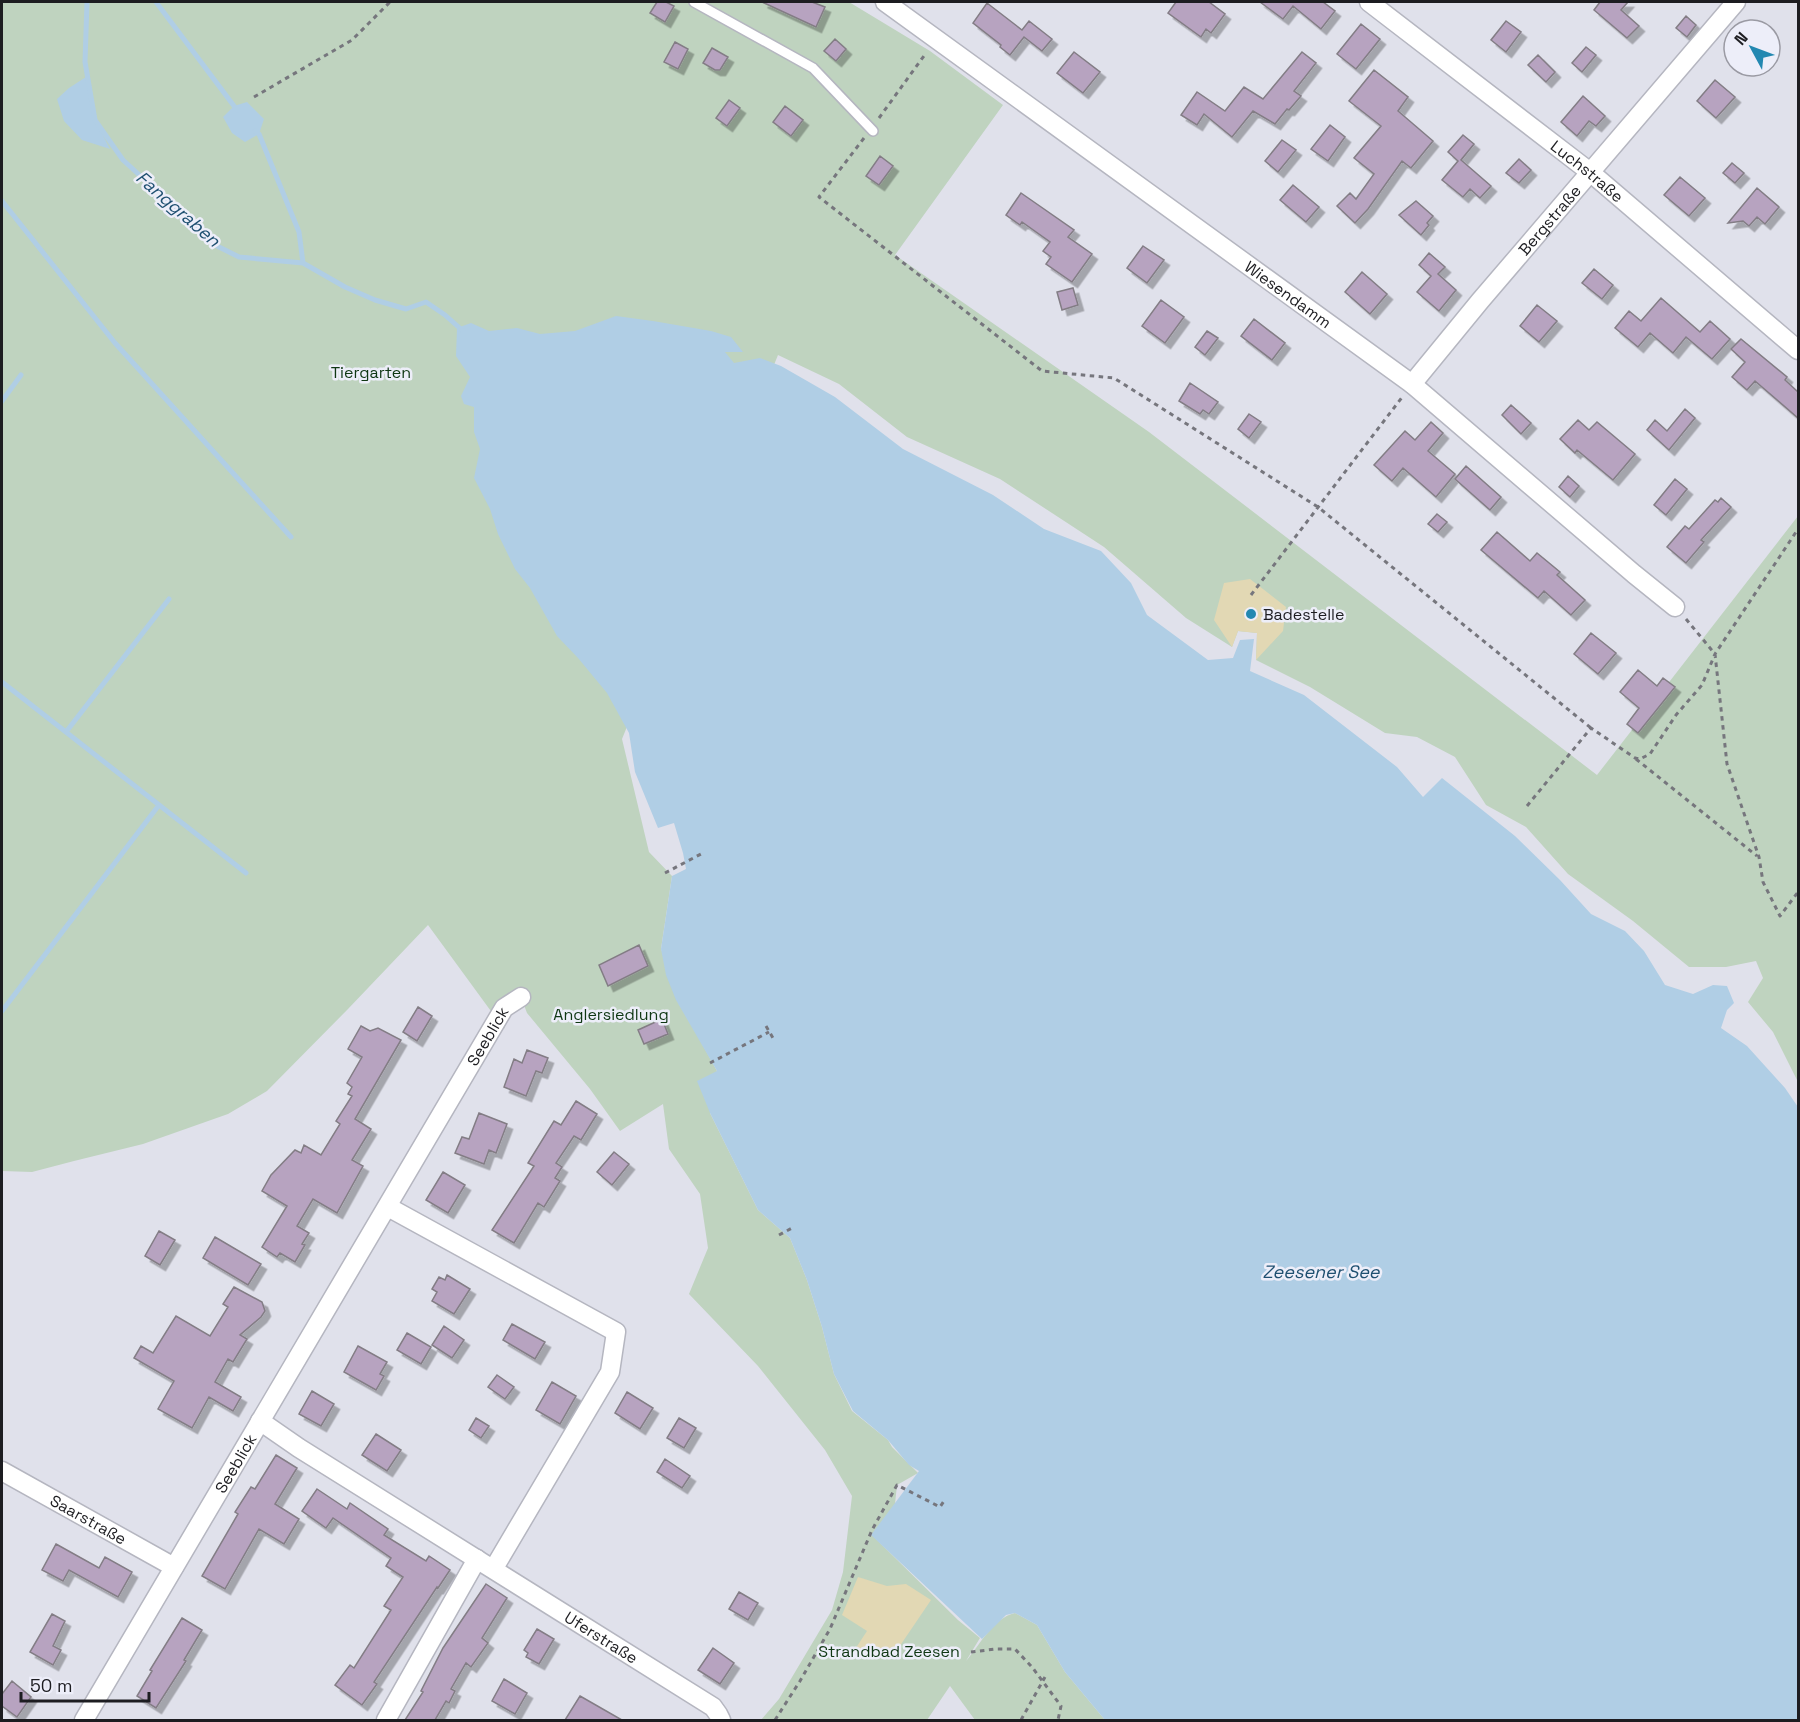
<svg xmlns="http://www.w3.org/2000/svg" width="1800" height="1722" viewBox="0 0 1800 1722" font-family="'Space Grotesk',sans-serif">
<style>
.green{fill:#bfd3bf}
.sand{fill:#e2d8b4}
.water{fill:#b0cee5}
.lines{fill:none;stroke-linecap:round;stroke-linejoin:round}
.stream{stroke:#b0cee5;stroke-width:5}
.building{fill:#b7a3c0;stroke:#837d85;stroke-width:1.5;filter:url(#shadow)}
.lane-casing{stroke:#b5b6c0;stroke-width:12}
.street-casing{stroke:#b5b6c0;stroke-width:21}
.path{stroke:#76767d;stroke-width:3;stroke-dasharray:4.5 4.5;stroke-linecap:butt}
.lane{stroke:#fff;stroke-width:9}
.street{stroke:#fff;stroke-width:18}
.poi-dot{fill:#2388b1;stroke:#edeef9;stroke-width:2}
.labels{text-anchor:middle;stroke-width:5;stroke-linejoin:round;paint-order:stroke}
.street-label{font-size:16px;fill:#1d1d21;stroke:#edeef9}
.park-label{font-size:16px;fill:#0f3713;stroke:#edeef9}
.poi-label{font-size:16px;fill:#1d1d21;stroke:#edeef9;text-anchor:start}
.water-label{font-size:18px;font-style:italic;fill:#1f5071;stroke:#edeef9}
</style>
<defs>
<filter id="shadow"><feDropShadow dx="5.5" dy="5.5" stdDeviation="0" flood-color="#0004"/></filter>
</defs>
<rect width="100%" height="100%" fill="#e0e1eb"/>
<!-- green -->
<path class="green" d="M2,2H849L930,51L1003,105L895,255L1149,432L1597,775L1798,516V1082L1773,1032L1748,1002L1763,978L1756,961L1726,967H1689L1633,921L1568,874L1526,827L1486,805L1455,757L1417,737L1385,733L1310,687L1256,660L1257,633L1238,631L1232,647L1186,618L1104,547L1000,479L907,437L839,384L778,355L622,739L649,852L672,876L661,949L700,1040L717,1071L710,1113L758,1210L790,1238L807,1280L822,1327L834,1374L852,1411L888,1440L892,1447L918,1473L897,1485L895,1504L873,1536L958,1620L980,1638L966,1661C980,1645 993,1618 1015,1613L1037,1625L1065,1672L1105,1720H975L950,1686L927,1720H761L779,1699L832,1610L843,1572L852,1496L825,1450L758,1366L689,1294L708,1248L700,1194L669,1149L663,1104L620,1131L590,1089L527,1013L519,992L504,1029L428,925L348,1009L267,1091L228,1114L143,1144L74,1161L32,1172L2,1171Z"/>
<!-- sand -->
<path class="sand" d="M1250,579L1286,607L1283,631L1256,660L1257,633L1238,631L1232,647L1214,620L1224,583Z
M858,1577L887,1586L906,1584L931,1600L891,1659L852,1654L867,1631L842,1615Z"/>
<!-- water -->
<path class="water" d="M86,77L95,120L110,149L82,140L64,121L57,99L69,88Z
M247,102L264,119L259,134L245,142L232,133L223,117L234,106Z
M616,316L653,321L711,331L731,337L743,352H725L734,363L760,358L781,366L835,397L903,449L993,495L1044,529L1101,551L1131,583L1147,615L1208,660L1233,658L1240,640L1254,639L1250,671L1304,695L1397,767L1423,797L1442,778L1515,836L1560,880L1591,914L1625,931L1644,951L1665,985L1693,994L1713,985L1727,986L1734,1003L1727,1010L1721,1028L1747,1046L1785,1088L1798,1107V1720H1105L1065,1672L1037,1625L1015,1613L1006,1615L982,1639L871,1535L919,1471L909,1465L888,1440L853,1411L834,1374L822,1327L807,1280L790,1238L758,1210L710,1113L697,1081L717,1071L676,1000L666,975L661,949L672,876L686,869L683,853L674,823L658,828L635,772L629,733L607,693L578,658L557,636L530,588L515,569L498,534L490,509L474,478L480,449L474,432V407L464,404L461,396L470,377L456,356L457,328L471,323L489,331L517,328L540,334L575,331Z"/>
<g class="lines">
<!-- stream -->
<path class="stream" d="M87,2L85,62L95,120L123,160L217,246L239,257L303,263L345,287L375,300L406,309L426,302L445,315L463,331
M156,2L237,110
M255,131L259,134L299,232L303,263
M2,201L115,343L291,537
M2,401L21,375
M2,682L246,873
M66,732L169,599
M2,1011L159,805"/>
</g>
<!-- building -->
<path class="building" d="M657,2H666L674,6L665,22L650,13Z
M762,2H812L825,7L816,27Z
M1176,2H1209L1225,14L1211,33L1206,29L1201,37L1168,13Z
M1260,2H1323L1335,11L1321,29L1293,6L1283,19Z
M1600,2H1628L1621,10L1639,26L1627,38L1594,10Z
M987,3L1022,30L1029,21L1052,39L1042,51L1024,37L1010,55L1000,47L1001,45L973,23Z
M1686,16L1696,25L1687,37L1676,28Z
M1506,21L1521,32L1506,52L1491,40Z
M1361,24L1380,39L1356,69L1337,54Z
M835,39L846,49L836,61L824,51Z
M675,42L688,49L678,69L664,62Z
M1586,47L1596,55L1582,72L1572,63Z
M712,48L728,57L720,70H715L703,63Z
M1074,52L1100,72L1083,93L1057,73Z
M1302,52L1316,63L1294,91L1301,96L1289,110L1287,109L1275,124L1253,111L1232,137L1204,114L1197,125L1181,115L1197,92L1225,111L1244,87L1263,99Z
M1538,55L1555,72L1546,82L1528,65Z
M1374,70L1408,97L1398,111L1433,141L1411,168L1402,161L1368,209L1355,223L1337,206L1350,193L1356,199L1374,174L1354,158L1381,126L1349,101Z
M1715,80L1735,97L1716,118L1697,101Z
M1583,96L1605,116L1596,126L1589,121L1577,136L1561,122Z
M729,100L740,108L727,126L716,118Z
M785,106L803,120L791,136L773,122Z
M1330,125L1345,137L1328,161L1311,149Z
M1463,135L1474,144L1461,160L1491,186L1480,198L1470,189L1463,197L1442,180L1458,161L1448,152Z
M1282,140L1296,150L1278,172L1265,161Z
M880,156L893,166L879,185L866,176Z
M1519,159L1531,170L1519,183L1506,173Z
M1732,163L1744,173L1735,183L1723,173Z
M1680,177L1705,198L1689,216L1664,195Z
M1293,185L1319,207L1306,222L1280,200Z
M1757,188L1779,207L1765,224L1757,217L1749,226L1743,221L1728,223Z
M1021,193L1074,230L1068,237L1092,254L1072,282L1046,264L1051,257L1043,251L1050,242L1022,222L1020,225L1006,215Z
M1416,201L1433,216L1427,223L1429,225L1421,235L1399,215Z
M1143,246L1164,260L1147,283L1127,268Z
M1429,253L1445,267L1438,274L1456,290L1439,311L1417,292L1431,276L1419,265Z
M1594,269L1613,285L1602,299L1582,283Z
M1362,272L1387,294L1370,314L1345,292Z
M1073,288L1078,305L1062,310L1057,292Z
M1661,298L1700,332L1710,321L1730,339L1712,359L1686,337L1673,353L1650,333L1638,347L1615,328L1629,311L1641,321Z
M1161,300L1184,317L1165,343L1142,326Z
M1537,305L1557,321L1539,342L1520,326Z
M1254,319L1285,343L1272,360L1241,336Z
M1207,331L1218,338L1205,355L1195,347Z
M1741,339L1787,377L1785,380L1798,392V418L1755,381L1747,390L1732,377L1745,362L1731,349Z
M1190,383L1218,402L1209,414L1203,410L1200,414L1179,401Z
M1511,405L1531,423L1521,434L1502,415Z
M1685,409L1695,418L1669,450L1647,430L1655,420L1667,431Z
M1249,414L1261,422L1249,438L1238,429Z
M1578,420L1589,430L1597,422L1635,454L1613,480L1577,450L1575,453L1560,439Z
M1431,422L1443,433L1428,451L1455,474L1436,497L1403,468L1392,481L1374,465L1405,431L1415,440Z
M1466,466L1501,497L1490,510L1455,479Z
M1568,476L1579,486L1570,497L1559,487Z
M1675,479L1687,489L1666,515L1654,505Z
M1721,498L1731,507L1701,540L1704,542L1686,563L1667,547L1685,526L1689,529L1715,500L1718,502Z
M1437,514L1447,522L1438,532L1428,524Z
M1497,532L1530,561L1537,553L1560,572L1557,575L1585,600L1571,615L1544,591L1538,598L1481,550Z
M1591,633L1616,653L1598,674L1574,654Z
M1638,670L1657,686L1663,678L1675,687L1638,733L1627,724L1639,708L1620,692Z
M639,945L648,966L608,986L599,965Z
M418,1007L432,1016L417,1041L403,1032Z
M662,1019L668,1034L644,1044L638,1030Z
M361,1026L370,1031L378,1028L401,1040L355,1119L371,1129L352,1160L363,1166L337,1213L313,1199L297,1226L309,1233L302,1244L305,1245L295,1262L280,1253L277,1257L262,1247L287,1206L262,1191L271,1175L295,1150L301,1153L304,1145L321,1155L340,1124L336,1121L352,1096L348,1094L352,1087L347,1083L362,1057L348,1049Z
M527,1050L548,1058L542,1073L536,1071L526,1096L504,1087L514,1059L522,1063Z
M576,1101L597,1114L581,1140L574,1136L556,1163L562,1167L555,1178L560,1181L544,1207L538,1203L514,1243L492,1230L534,1166L528,1163L554,1121L561,1125Z
M479,1113L507,1124L496,1153L489,1150L484,1164L455,1153L462,1137L469,1139Z
M614,1152L629,1164L612,1185L597,1172Z
M443,1172L465,1185L448,1213L426,1200Z
M159,1231L175,1240L160,1265L145,1256Z
M215,1237L261,1264L248,1285L203,1258Z
M447,1275L470,1289L454,1314L432,1301L437,1292L432,1289L439,1277L445,1280Z
M234,1287L262,1302L265,1311L261,1317L240,1335L247,1339L233,1362L228,1359L215,1382L241,1397L233,1411L209,1397L192,1428L158,1409L174,1381L134,1358L141,1346L153,1353L176,1316L210,1336L228,1307L223,1304Z
M512,1324L545,1342L535,1359L503,1340Z
M444,1326L464,1340L452,1358L432,1345Z
M407,1333L431,1347L421,1364L397,1350Z
M358,1346L387,1362L380,1374L384,1376L376,1390L344,1372Z
M497,1375L514,1387L505,1399L488,1387Z
M552,1382L576,1396L560,1424L536,1410Z
M312,1391L334,1404L321,1426L299,1414Z
M627,1392L653,1408L640,1429L615,1413Z
M476,1418L489,1426L481,1438L469,1430Z
M679,1418L696,1428L684,1448L667,1438Z
M376,1434L401,1450L387,1471L362,1455Z
M276,1455L297,1468L275,1504L299,1519L284,1544L259,1529L225,1589L202,1576L238,1514L235,1512L251,1487L255,1489Z
M665,1459L690,1476L682,1488L657,1472Z
M317,1489L347,1509L350,1503L388,1529L384,1535L426,1561L429,1556L450,1570L438,1588L437,1587L374,1682L377,1684L362,1705L335,1685L350,1665L354,1668L391,1610L384,1606L403,1577L386,1566L391,1558L333,1518L326,1528L302,1511Z
M56,1544L99,1568L105,1557L132,1572L118,1597L69,1570L63,1581L42,1570Z
M486,1584L507,1598L482,1638L488,1643L471,1667L466,1663L451,1689L455,1691L449,1703L446,1701L435,1720H405L423,1692L421,1691L443,1648Z
M739,1592L758,1603L748,1620L729,1609Z
M52,1614L65,1621L53,1646L61,1650L53,1665L30,1652Z
M182,1618L202,1630L184,1660L186,1661L156,1708L137,1696L152,1671L150,1670Z
M537,1629L554,1639L539,1664L526,1657L528,1653L524,1650Z
M713,1648L734,1663L720,1684L698,1670Z
M504,1679L527,1693L515,1714L492,1701Z
M12,1681L31,1697L17,1717L2,1706V1694Z
M580,1696L622,1720H565Z"/>
<g class="lines">
<!-- lane casing -->
<g class="lane-casing">
<path id="lane" d="M694,2L813,68L873,131"/>
</g>
<!-- street casing -->
<g class="street-casing">
<g id="street">
<path id="s1" d="M885,2L1412,384L1634,574L1675,607"/>
<path id="s2" d="M1369,2L1590,172L1798,350"/>
<path id="s3" d="M1412,384L1480,301L1736,2"/>
<path d="M388,1207L616,1332L610,1372L494,1568"/>
<path id="s4" d="M260,1421L299,1448L713,1707L718,1714L721,1720"/>
<path id="s5" d="M2,1471L174,1567"/>
<path id="s6" d="M84,1720L504,1008L521,997"/>
<path d="M386,1720L477,1559"/>
</g>
</g>
<!-- path -->
<path class="path" d="M254,97L352,40L390,2
M879,118L926,53
M864,138L819,197L1042,371L1114,378L1318,507L1591,728
M1251,595L1403,396
M1686,619L1715,654L1727,764L1759,857L1763,882L1780,916L1798,892
M1636,759L1757,856
M1527,806L1591,728L1635,758L1640,759L1650,754L1676,715L1702,685L1715,654L1798,529
M665,873L701,854
M766,1026L773,1038
M710,1063L769,1032
M779,1235L792,1228
M971,1652L996,1649H1015L1032,1667L1061,1706L1058,1720
M775,1720L800,1681L830,1629L872,1530L897,1485L940,1507L944,1501
M1021,1720L1045,1677"/>
<!-- lane -->
<use href="#lane" class="lane"/>
<!-- street -->
<use href="#street" class="street"/>
</g>
<!-- markers -->
<circle class="poi-dot" cx="1251" cy="614" r="6"/>
<g class="labels">
<!-- street labels -->
<g class="street-label">
<text dy="6" stroke="none"><textPath href="#s2" startOffset="276">Luchstraße</textPath></text>
<text dy="6" stroke="none"><textPath href="#s3" startOffset="214">Bergstraße</textPath></text>
<text dy="6" stroke="none"><textPath href="#s1" startOffset="498">Wiesendamm</textPath></text>
<text dy="6" stroke="none"><textPath href="#s6" startOffset="794">Seeblick</textPath></text>
<text dy="6" stroke="none"><textPath href="#s6" startOffset="298">Seeblick</textPath></text>
<text dy="6" stroke="none"><textPath href="#s5" startOffset="99">Saarstraße</textPath></text>
<text dy="6" stroke="none"><textPath href="#s4" startOffset="404">Uferstraße</textPath></text>
</g>
<!-- park labels -->
<g class="park-label">
<text x="371" y="378">Tiergarten</text>
<text x="611" y="1020">Anglersiedlung</text>
<text x="889" y="1657">Strandbad Zeesen</text>
</g>
<!-- poi labels -->
<g class="poi-label">
<text x="1263" y="620">Badestelle</text>
</g>
<!-- water labels -->
<g class="water-label">
<text transform="translate(178 209) rotate(41)" y="6">Fanggraben</text>
<text x="1321" y="1278">Zeesener See</text>
</g>
</g>
<!-- border -->
<rect width="1800" height="1722" fill="none" stroke="#1d1d21" stroke-width="6"/>
<!-- north arrow -->
<g transform="translate(1752 48) rotate(311)"><circle r="28" fill="#edeef9" stroke="#9a9aa3" stroke-width="1.5"/>
<path d="M0-4.5L10 22L0 15L-10 22Z" fill="#2388b1"/>
<text y="-9" font-size="16" font-weight="bold" text-anchor="middle" fill="#1d1d21">N</text>
</g>
<!-- scale -->
<path d="M21 1692v9h128v-9" fill="none" stroke="#1d1d21" stroke-width="3"/>
<text x="30" y="1692" font-size="18" fill="#1d1d21" stroke="#edeef9" stroke-width="4.5" paint-order="stroke">50 m</text>
</svg>
